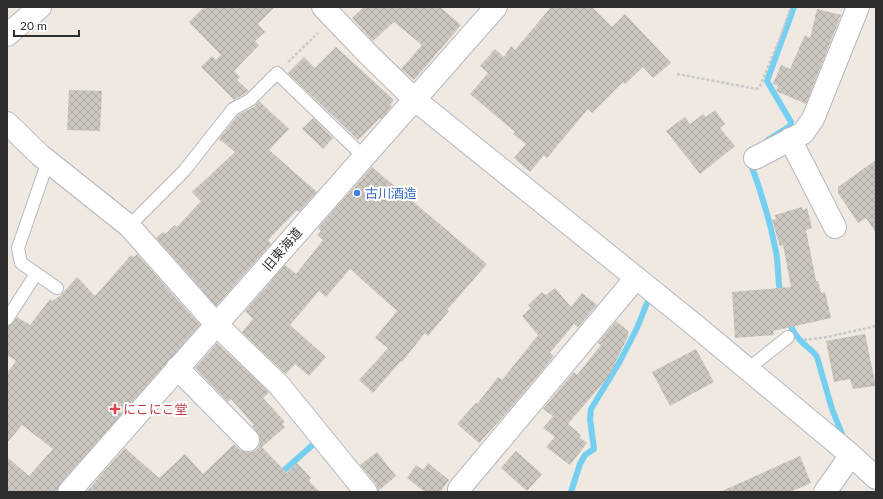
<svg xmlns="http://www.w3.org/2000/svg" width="883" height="499" viewBox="0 0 883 499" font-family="Lato,'Noto Sans JP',sans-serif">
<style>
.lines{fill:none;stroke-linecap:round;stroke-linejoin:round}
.stream{stroke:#75cff0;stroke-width:6}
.building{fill:url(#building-cross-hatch)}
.lane-casing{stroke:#b4b7c1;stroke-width:14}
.street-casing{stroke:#b4b7c1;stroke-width:24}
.path{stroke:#c9c9c9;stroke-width:2.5;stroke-dasharray:3 2;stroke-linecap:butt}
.lane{stroke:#fff;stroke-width:12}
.street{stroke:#fff;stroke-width:22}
.shop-dot{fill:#3f7fe0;stroke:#fff;stroke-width:1.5}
.health-dot{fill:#e0444e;stroke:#fff;stroke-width:1.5}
.labels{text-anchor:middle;stroke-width:4;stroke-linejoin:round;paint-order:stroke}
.shop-label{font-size:13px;fill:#366cbe;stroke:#fff;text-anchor:start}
.street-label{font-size:13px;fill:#2e2e2e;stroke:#fff}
.health-label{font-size:13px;fill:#be3a42;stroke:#fff;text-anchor:start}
</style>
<defs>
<pattern id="building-cross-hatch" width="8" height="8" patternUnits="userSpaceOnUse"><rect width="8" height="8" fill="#cbc7bf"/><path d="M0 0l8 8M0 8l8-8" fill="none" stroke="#afaba4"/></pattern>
</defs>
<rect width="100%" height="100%" fill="#efe9e1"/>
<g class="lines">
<!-- stream -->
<path class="stream" d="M768,140L790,126L791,122L767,81L794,7
M750,162C761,191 770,221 776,252C779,266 777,281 781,295
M789,321C791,328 795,335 801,341C806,347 813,350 817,357L832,409L842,434
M279,475L318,440
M571,492L580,464L585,455L594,449L590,419L591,409L619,363L637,328L647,303"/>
</g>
<!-- building -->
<path class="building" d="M204,7H275L258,24L265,32L255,41L259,45L234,71L240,77L237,80L249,91L234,100L201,67L212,56L216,60L221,55L189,22Z
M364,7H440L461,25L414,80L401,69L422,45L394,22L373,41L352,18Z
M551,7H592L612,27L625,14L671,63L653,78L643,67L625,84L623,82L592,113L588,109L547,158L544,155L530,172L514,158L526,144L513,134L515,132L470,94L488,73L480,66L495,49L504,57L511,46L515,50Z
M817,9L841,15L806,104L776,91L778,86L773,84L781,65L790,69L805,35L810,38Z
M336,47L394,100L390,105L392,106L384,116L381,119L380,118L358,140L288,73L304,57L315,68Z
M69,90L102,91L100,131L67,130Z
M259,101L289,129L269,150L317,192L299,212L297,210L268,240L271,244L216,306L156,238L163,232L165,234L175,225L177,227L201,201L192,192L235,152L219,139L238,115L254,107Z
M715,110L725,124L720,128L735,146L700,174L666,131L685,117L690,124L703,114L706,117Z
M313,118L333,138L323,149L302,129Z
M876,160V233L866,218L858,223L838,193V187Z
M372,167L487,264L447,310L449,311L428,336L425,333L402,362L401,361L373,393L359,380L388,348L375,338L397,311L350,269L326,297L319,291L290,325L326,357L309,376L295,364L286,374L242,332L253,319L245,311L285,265L296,274L323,240L317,235L321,231L318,228Z
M802,207L803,210L807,208L812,228L806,230L816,281H818L821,293L825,292L831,318L773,331L774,335L735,338L732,292L791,287L783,245L780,246L772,220L776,219L775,215Z
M137,254L200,325L60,484L57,492H7V457L29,476L53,449L22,425L7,443V373L16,361L7,355V326L13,323L17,317L30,325L50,299L52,301L61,295L77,277L95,296L131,255L134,257Z
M555,288L571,307L582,293L597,305L578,327L574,324L550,353L554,356L509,410L479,443L457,424L476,403L477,404L498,377L502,380L538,335L522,316L531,308L528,305L542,292L546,295Z
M616,321L628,331V336L609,376L568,424L581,435L579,437L587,443L570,465L546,447L555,437L543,428L553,416L543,409L574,372L577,375L601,345L598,343Z
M865,334L876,386L853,389L850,379L834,382L826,341Z
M217,343L269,392L263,398L285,422L282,424L285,427L262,447L287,473L297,463L311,478L309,481L320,492H86L125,448L159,478L185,454L203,474L234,444L239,449L245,452H252L257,449L260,444V437L252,426L254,425L231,399L228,402L195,368Z
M696,349L714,382L670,406L652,372Z
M516,451L542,474L527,491L501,468Z
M377,452L396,476L378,491L376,484L360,465Z
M800,456L811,483L790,492H720Z
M428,463L449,480L440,492H425L407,478L416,465L423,470Z"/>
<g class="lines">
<!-- lane casing -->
<g class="lane-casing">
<path id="lane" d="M48,161L18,248L21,263L57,288
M129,226L184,171L233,109L250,100L277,73L363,156
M7,319L36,274
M748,369L788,337"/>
</g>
<!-- street casing -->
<g class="street-casing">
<path id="street" d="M323,7L369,55L414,99L691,322L851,455L876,478
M7,35L40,7
M7,123L40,155L129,226L216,324L279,385L366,492
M790,139L835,227
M755,158L803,133L813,119L858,7
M177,368L248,440
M459,489L636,278
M69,492L496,7
M825,492L851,455"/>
</g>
<!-- path -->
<path class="path" d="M288,62L318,33
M677,74L757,89L760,86L780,38L791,7
M804,340L827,337L876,326"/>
<!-- lane -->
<use href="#lane" class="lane"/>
<!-- street -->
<use href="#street" class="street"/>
</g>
<!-- markers -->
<circle class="shop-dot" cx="357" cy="193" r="4"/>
<path class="health-dot" d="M113 403h4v4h4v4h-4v4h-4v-4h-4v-4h4z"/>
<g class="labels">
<!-- shop labels -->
<g class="shop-label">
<text x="365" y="198">古川酒造</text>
</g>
<!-- street labels -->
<g class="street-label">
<text transform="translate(282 249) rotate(-49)" y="5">旧東海道</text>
</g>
<!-- health labels -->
<g class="health-label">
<text x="123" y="414">にこにこ堂</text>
</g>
</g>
<!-- border -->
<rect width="883" height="499" fill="none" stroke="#2e2e2e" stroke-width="16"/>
<!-- scale -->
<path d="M14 30v6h65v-6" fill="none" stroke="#2e2e2e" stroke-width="2"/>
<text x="20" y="30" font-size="12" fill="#2e2e2e" stroke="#ffffff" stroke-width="3" paint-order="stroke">20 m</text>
</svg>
